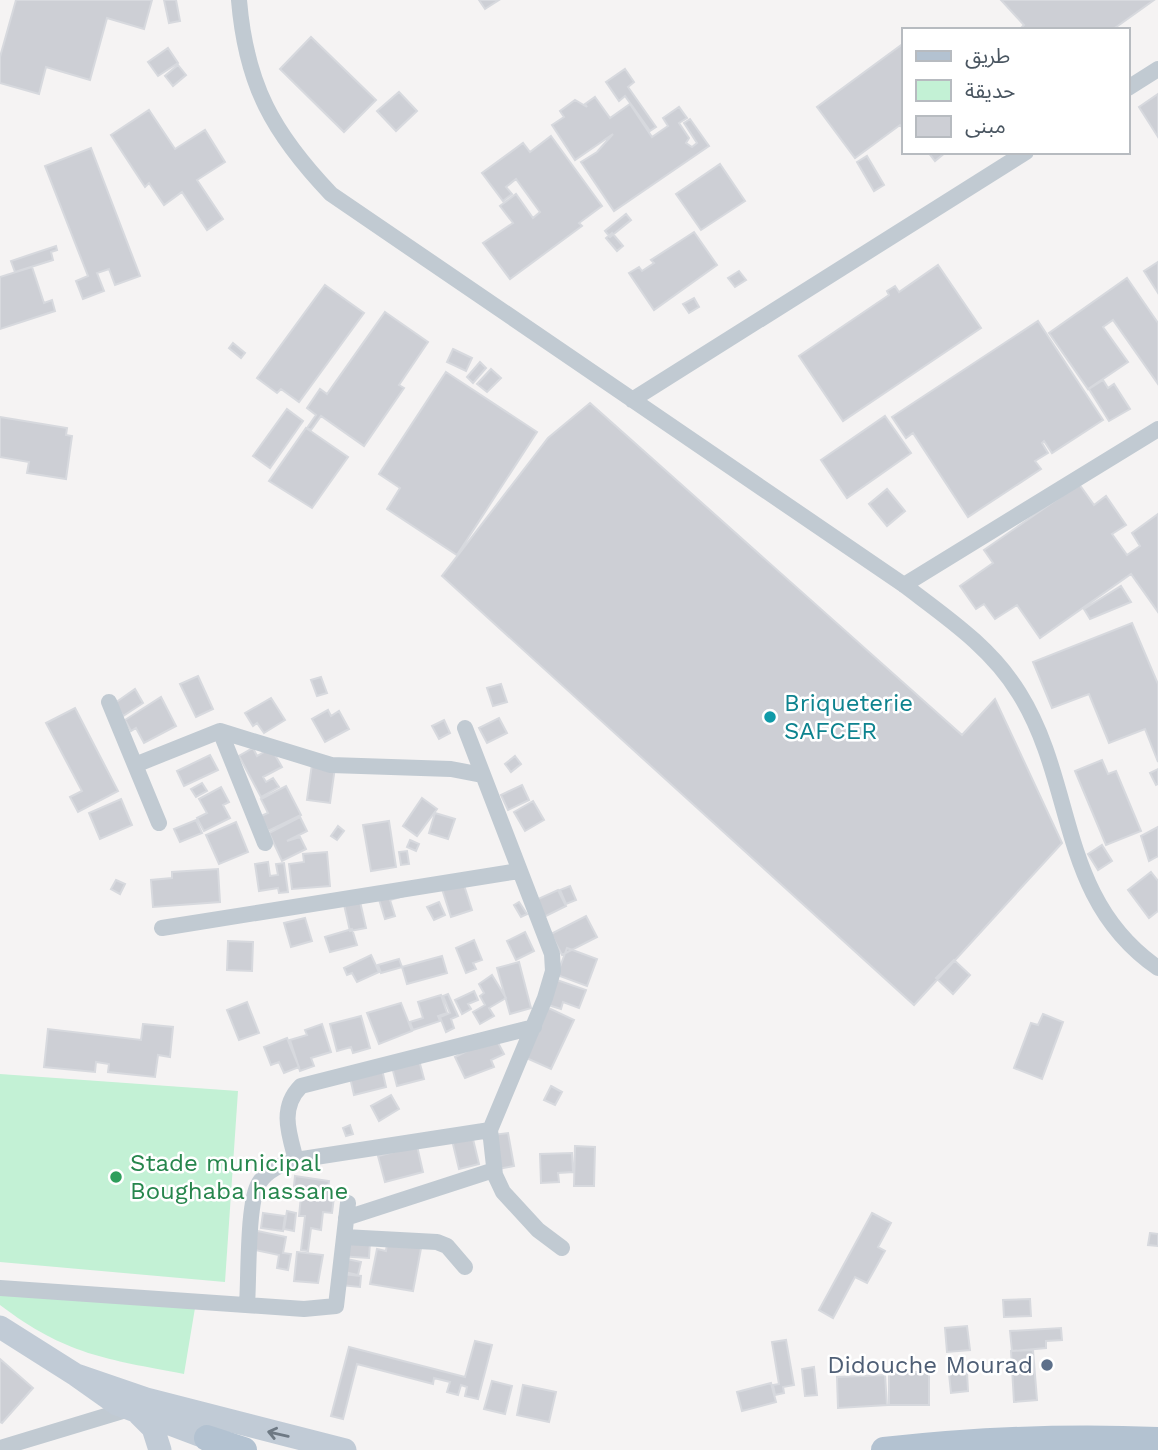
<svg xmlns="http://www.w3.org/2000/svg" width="1158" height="1450" viewBox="0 0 1158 1450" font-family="'Work Sans','Noto Sans Arabic',sans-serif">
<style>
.green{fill:#c3f1d5}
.building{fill:#cdcfd5;stroke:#d7d9de;stroke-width:2}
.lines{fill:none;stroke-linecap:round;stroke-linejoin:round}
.minor{stroke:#c1cad2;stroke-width:16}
.secondary{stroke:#c1cbd6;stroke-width:23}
.primary{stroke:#b3c2d1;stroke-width:26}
.oneway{stroke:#6e7984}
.culture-dot{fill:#0f9aa8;stroke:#fff;stroke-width:2.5}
.leisure-dot{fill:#2e9e5b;stroke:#fff;stroke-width:2.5}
.service-dot{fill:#5c6f8a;stroke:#fff;stroke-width:2.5}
.labels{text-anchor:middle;stroke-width:5;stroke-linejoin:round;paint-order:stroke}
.culture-label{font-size:24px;fill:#0d838f;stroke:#fff;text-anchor:start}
.leisure-label{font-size:24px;fill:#27864d;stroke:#fff;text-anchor:start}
.service-label{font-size:24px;fill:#4e5e75;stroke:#fff;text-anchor:end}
</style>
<rect width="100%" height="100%" fill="#f5f3f3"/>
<!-- green -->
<path class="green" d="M0,1074L238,1091L225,1282L0,1262Z
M0,1295L195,1308L184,1374C106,1359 66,1355 0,1305Z"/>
<!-- building -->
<path class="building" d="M16,0H152L144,29L107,18L90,80L46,67L39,94L0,83V57Z
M164,0H176L180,21L169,23Z
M479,0H499L485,9Z
M1001,0H1154L1112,30H1019L1024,25Z
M311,37L376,100L344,132L280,69Z
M904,43V130L900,125L855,158L817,107Z
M168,48L178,63L158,76L148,62Z
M178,65L186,75L173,86L165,76Z
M625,69L634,82L628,87L656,127L650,131L625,96L619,101L606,82Z
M399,92L417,111L396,131L377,111Z
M1158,94V137L1139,107Z
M595,97L610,118L630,104L652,137L668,126L663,118L679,107L687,118L679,123L689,138L686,143L692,147L697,143L684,123L690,119L709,146L614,211L581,162L597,152L613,134L575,160L552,125L564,117L560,111L575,100L587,107L585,104Z
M149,110L175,149L205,130L225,162L197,180L223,219L207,230L182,192L164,205L149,183L145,187L111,135Z
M551,136L602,206L579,223L582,226L510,279L483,243L513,223L500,206L516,194L533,218L540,212L516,179L506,187L512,194L503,201L482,173L523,143L530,152Z
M91,148L140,276L115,285L109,269L97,273L104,291L83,299L76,281L88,276L45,166Z
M928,152H946L935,161Z
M867,156L884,185L874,191L857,162Z
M720,164L745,201L701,230L676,194Z
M626,214L631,220L610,237L605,231Z
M694,232L717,265L654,310L629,273L639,267L642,271L654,263L651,260Z
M612,233L623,246L617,251L606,238Z
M56,246L57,250L51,252L53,260L15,272L11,261Z
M1158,262V293L1144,271Z
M938,265L981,328L843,421L799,356L889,295L887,291L895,286L899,292Z
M32,267L44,303L52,300L55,311L0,329V277Z
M739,271L746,280L735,287L728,278Z
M1127,278L1158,323V384L1113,320L1103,327L1128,362L1088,389L1049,333Z
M325,285L364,313L299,402L281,389L277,393L257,378Z
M694,298L699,307L689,313L683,304Z
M385,312L428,342L399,385L404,388L364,446L321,416L311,430L307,428L316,415L307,408L320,389L327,394Z
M1038,321L1103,420L1052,453L1044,441L1042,443L1048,453L1035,461L1041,469L968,517L913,433L906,438L892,417Z
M233,343L245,353L241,358L229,348Z
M453,349L472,358L466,371L447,362Z
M480,362L486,368L473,383L467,377Z
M491,369L501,378L487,392L477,384Z
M446,372L537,432L457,555L387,509L400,488L379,474Z
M1103,380L1108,388L1114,384L1130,409L1109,421L1089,389Z
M590,403L962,735L995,699L1062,843L914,1005L442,576L548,438Z
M287,409L303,421L270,468L253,456Z
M885,416L911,453L847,498L821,460Z
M0,417L67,428L66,435L72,436L66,479L27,473L29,462L0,457Z
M306,428L348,457L312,508L269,481Z
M1079,484L1094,505L1106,496L1126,525L1112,534L1127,555L1140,546L1132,533L1158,514V612L1131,574L1040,638L1017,605L995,619L984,604L976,609L960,586L993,563L984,550Z
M887,489L905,511L887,526L869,504Z
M1121,586L1131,602L1090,619L1084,609Z
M1132,623L1158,684V762L1145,729L1109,743L1089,694L1052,708L1033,662Z
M198,676L213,709L196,717L180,684Z
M321,677L327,693L317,696L311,680Z
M501,684L507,702L493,706L487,688Z
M135,689L143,703L123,716L115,703Z
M161,697L176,726L144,743L136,728L131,731L125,720Z
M271,698L285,720L264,733L257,723L253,726L245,713Z
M75,708L118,791L78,812L70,797L82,791L46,723Z
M328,710L331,716L339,711L349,729L325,742L312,719Z
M499,718L507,733L487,743L479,728Z
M444,720L450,733L439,739L432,726Z
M253,748L257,756L271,748L282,767L263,777L266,782L273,778L279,787L261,797L239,756Z
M210,755L218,770L184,786L177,771Z
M515,756L521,764L511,772L505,764Z
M1102,760L1108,774L1116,771L1141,831L1106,845L1075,771Z
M312,764L335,767L330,803L307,800Z
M1158,769V784L1156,785L1150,773Z
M202,783L207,791L196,797L191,789Z
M522,785L529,800L508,810L501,795Z
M286,786L301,815L268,831L261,816L268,813L261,799Z
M221,787L229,802L223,805L230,818L204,831L197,818L207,813L199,799Z
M422,798L437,809L417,836L403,826Z
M121,799L132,825L100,839L89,813Z
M533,801L544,820L525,831L514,812Z
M435,813L455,819L448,839L429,833Z
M300,817L307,831L287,841L300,837L306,849L282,861L269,833Z
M196,820L202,833L180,842L174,829Z
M389,821L396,867L371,871L363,825Z
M236,822L248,852L219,864L206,835Z
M338,826L344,831L337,840L331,836Z
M1158,827V856L1149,861L1141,836Z
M410,840L419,844L416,851L407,847Z
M1102,845L1112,861L1098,870L1088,854Z
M407,851L409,864L401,865L399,852Z
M327,852L330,886L292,889L289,864L304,862L303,854Z
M268,862L270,876L278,875L276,864L284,863L288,892L279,893L278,888L259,891L255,864Z
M218,869L220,902L153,907L151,880L172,878V872Z
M1151,872L1158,881V911L1149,918L1128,890Z
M116,880L125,884L120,894L111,889Z
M463,882L472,910L451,917L442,889Z
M570,886L576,900L566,904L560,890Z
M558,890L566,906L544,917L536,900Z
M377,893L404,896L390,900L395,916L385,919Z
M359,897L366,928L350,931L343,900Z
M439,902L445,915L434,920L427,907Z
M519,902L527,914L521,917L514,905Z
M586,916L597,937L562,955L551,934Z
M305,918L312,941L291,947L284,923Z
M352,929L357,945L330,952L325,937Z
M525,932L534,951L516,960L507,941Z
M474,940L482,960L473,963L476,969L466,973L456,948Z
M228,941L253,942L252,971L227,970Z
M567,948L597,959L587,986L557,975Z
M371,955L379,972L357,982L352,973L347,975L344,968Z
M442,956L447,973L407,984L402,967Z
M399,959L402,967L381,973L378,965Z
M954,960L970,975L953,994L936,978Z
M519,962L531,1008L510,1014L497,968Z
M492,975L506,998L489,1008L494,1016L480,1024L473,1012L485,1005L480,996L484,993L479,984Z
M554,979L586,990L579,1008L563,1002L561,1009L545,1004Z
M474,991L478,1000L468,1004L471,1009L462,1014L455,1000Z
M448,994L458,1016L451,1019L454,1028L446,1032L440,1017L450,1013L443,996Z
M441,995L447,1013L438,1016L440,1021L413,1030L410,1022L423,1018L418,1002Z
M247,1002L259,1033L239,1040L227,1010Z
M401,1003L412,1031L379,1044L367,1013Z
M542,1005L574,1020L551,1069L524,1057Z
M1043,1014L1063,1022L1042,1079L1014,1068L1031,1023L1038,1025Z
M361,1016L370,1048L353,1053L351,1047L337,1051L330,1024Z
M143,1024L173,1027L170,1057L158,1055L155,1077L108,1072L109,1064L96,1062L95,1072L44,1067L48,1029L141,1040Z
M322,1024L331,1052L311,1058L314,1066L300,1071L290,1040L307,1035L305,1030Z
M495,1037L504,1054L491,1060L494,1067L465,1078L455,1057Z
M287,1038L299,1067L284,1073L279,1062L271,1065L264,1047Z
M419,1060L424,1079L397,1086L392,1067Z
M381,1065L386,1087L354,1095L349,1073Z
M551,1086L562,1092L555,1105L544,1100Z
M391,1095L399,1109L379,1121L371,1106Z
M350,1125L353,1134L346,1136L343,1128Z
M508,1133L514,1166L498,1169L492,1135Z
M472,1135L479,1164L459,1169L452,1140Z
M417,1146L423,1172L385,1182L378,1156Z
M575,1146L595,1147L594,1186H574Z
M572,1153L573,1172L558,1173L559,1182L541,1183L540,1154Z
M295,1176L329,1181L328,1188L335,1189L332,1213L323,1212L321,1230L311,1228L308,1251L301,1250L305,1216H299L301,1196L293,1195Z
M287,1211L296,1213L294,1231L284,1229Z
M263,1213L285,1216L283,1231L261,1228Z
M872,1213L891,1223L878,1247L885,1251L867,1283L855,1277L833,1318L819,1310Z
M253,1230L286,1237L283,1253L291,1254L288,1270L277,1268L279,1255L250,1249Z
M1150,1233L1158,1234V1246L1148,1245Z
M338,1240L370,1242L369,1258L337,1256Z
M422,1243L413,1291L370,1284L377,1249L386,1251L387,1244Z
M297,1252L323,1255L318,1283L294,1281Z
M347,1259L361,1262L358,1275L344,1272Z
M342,1274L361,1276L360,1287L341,1285Z
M1030,1299L1031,1316L1004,1317L1003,1300Z
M967,1326L970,1350L947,1352L945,1328Z
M1061,1328L1062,1340L1046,1341V1348L1012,1351L1010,1331Z
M786,1340L794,1385L783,1387L784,1393L775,1395L773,1385L779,1384L772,1342Z
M475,1341L492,1345L478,1399L465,1396L467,1387L461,1385L458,1395L447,1392L450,1382L434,1378L433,1384L357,1364L343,1419L331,1416L349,1347L465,1377Z
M1033,1350L1037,1400L1014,1402L1011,1351Z
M0,1359L33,1388L2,1423L0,1422Z
M814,1367L817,1395L805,1396L802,1369Z
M889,1372H929V1405H889Z
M967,1372L968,1391L951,1393L949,1374Z
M885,1375L887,1405L838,1408L837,1377Z
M492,1381L512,1386L505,1414L484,1409Z
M771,1383L776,1402L742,1411L737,1392Z
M523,1385L556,1392L549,1422L517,1415Z"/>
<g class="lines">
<!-- minor -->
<path class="minor" d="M239,0C246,85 273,133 331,194L904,585C946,617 991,647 1019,693C1077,786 1057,898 1158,968
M1128,88L1158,69
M632,400L1026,152
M904,585L1158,429
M109,702L159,823
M465,728L552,954L553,971L545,998L490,1130L495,1175L503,1192L538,1230L562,1248
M220,731L265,843
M135,765L220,731L331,765L451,769L482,775
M162,928L519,871
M296,1160C289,1134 279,1108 301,1086L534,1027
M346,1218L494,1170
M344,1237L437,1242L447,1246L465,1267
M0,1288L304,1309L336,1306L348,1203
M247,1305C249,1279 247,1202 259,1183C268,1169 281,1165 296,1160L490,1130
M0,1448L129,1409"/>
<!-- secondary -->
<path class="secondary" d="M0,1327L76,1375L117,1404L207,1438
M76,1375L146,1399L345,1450
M139,1414L153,1428L160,1450"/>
<!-- primary -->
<path class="primary" d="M207,1438L244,1450
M884,1450C975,1440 1067,1436 1158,1440"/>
</g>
<!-- one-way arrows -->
<defs><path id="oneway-shaft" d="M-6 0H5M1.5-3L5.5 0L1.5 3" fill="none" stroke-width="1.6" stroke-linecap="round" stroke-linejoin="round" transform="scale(1.75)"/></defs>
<use class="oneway" href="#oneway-shaft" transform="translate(278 1434) rotate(-167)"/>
<!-- markers -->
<circle class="culture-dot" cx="770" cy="717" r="7"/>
<circle class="leisure-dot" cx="116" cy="1177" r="7"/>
<circle class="service-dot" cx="1047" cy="1365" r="7"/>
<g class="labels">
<!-- culture labels -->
<g class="culture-label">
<text x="784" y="711">Briqueterie<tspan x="784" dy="28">SAFCER</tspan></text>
</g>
<!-- leisure labels -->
<g class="leisure-label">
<text x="130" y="1171">Stade municipal<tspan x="130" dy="28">Boughaba hassane</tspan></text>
</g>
<!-- service labels -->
<g class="service-label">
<text x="1033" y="1373">Didouche Mourad</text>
</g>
</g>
<!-- legend -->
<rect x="902" y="28" width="228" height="126" fill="#ffffff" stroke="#b7bbc0" stroke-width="2"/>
<rect x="916" y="51" width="35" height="10" fill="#b3c2d1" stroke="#b7bbc0" stroke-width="2"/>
<text x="965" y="63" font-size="21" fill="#4a5661">طريق</text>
<rect x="916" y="80" width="35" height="21" fill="#c3f1d5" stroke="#b7bbc0" stroke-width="2"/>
<text x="965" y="98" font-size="21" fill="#4a5661">حديقة</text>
<rect x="916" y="116" width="35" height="21" fill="#cdcfd5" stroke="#b7bbc0" stroke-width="2"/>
<text x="965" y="133" font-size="21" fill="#4a5661">مبنى</text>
</svg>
